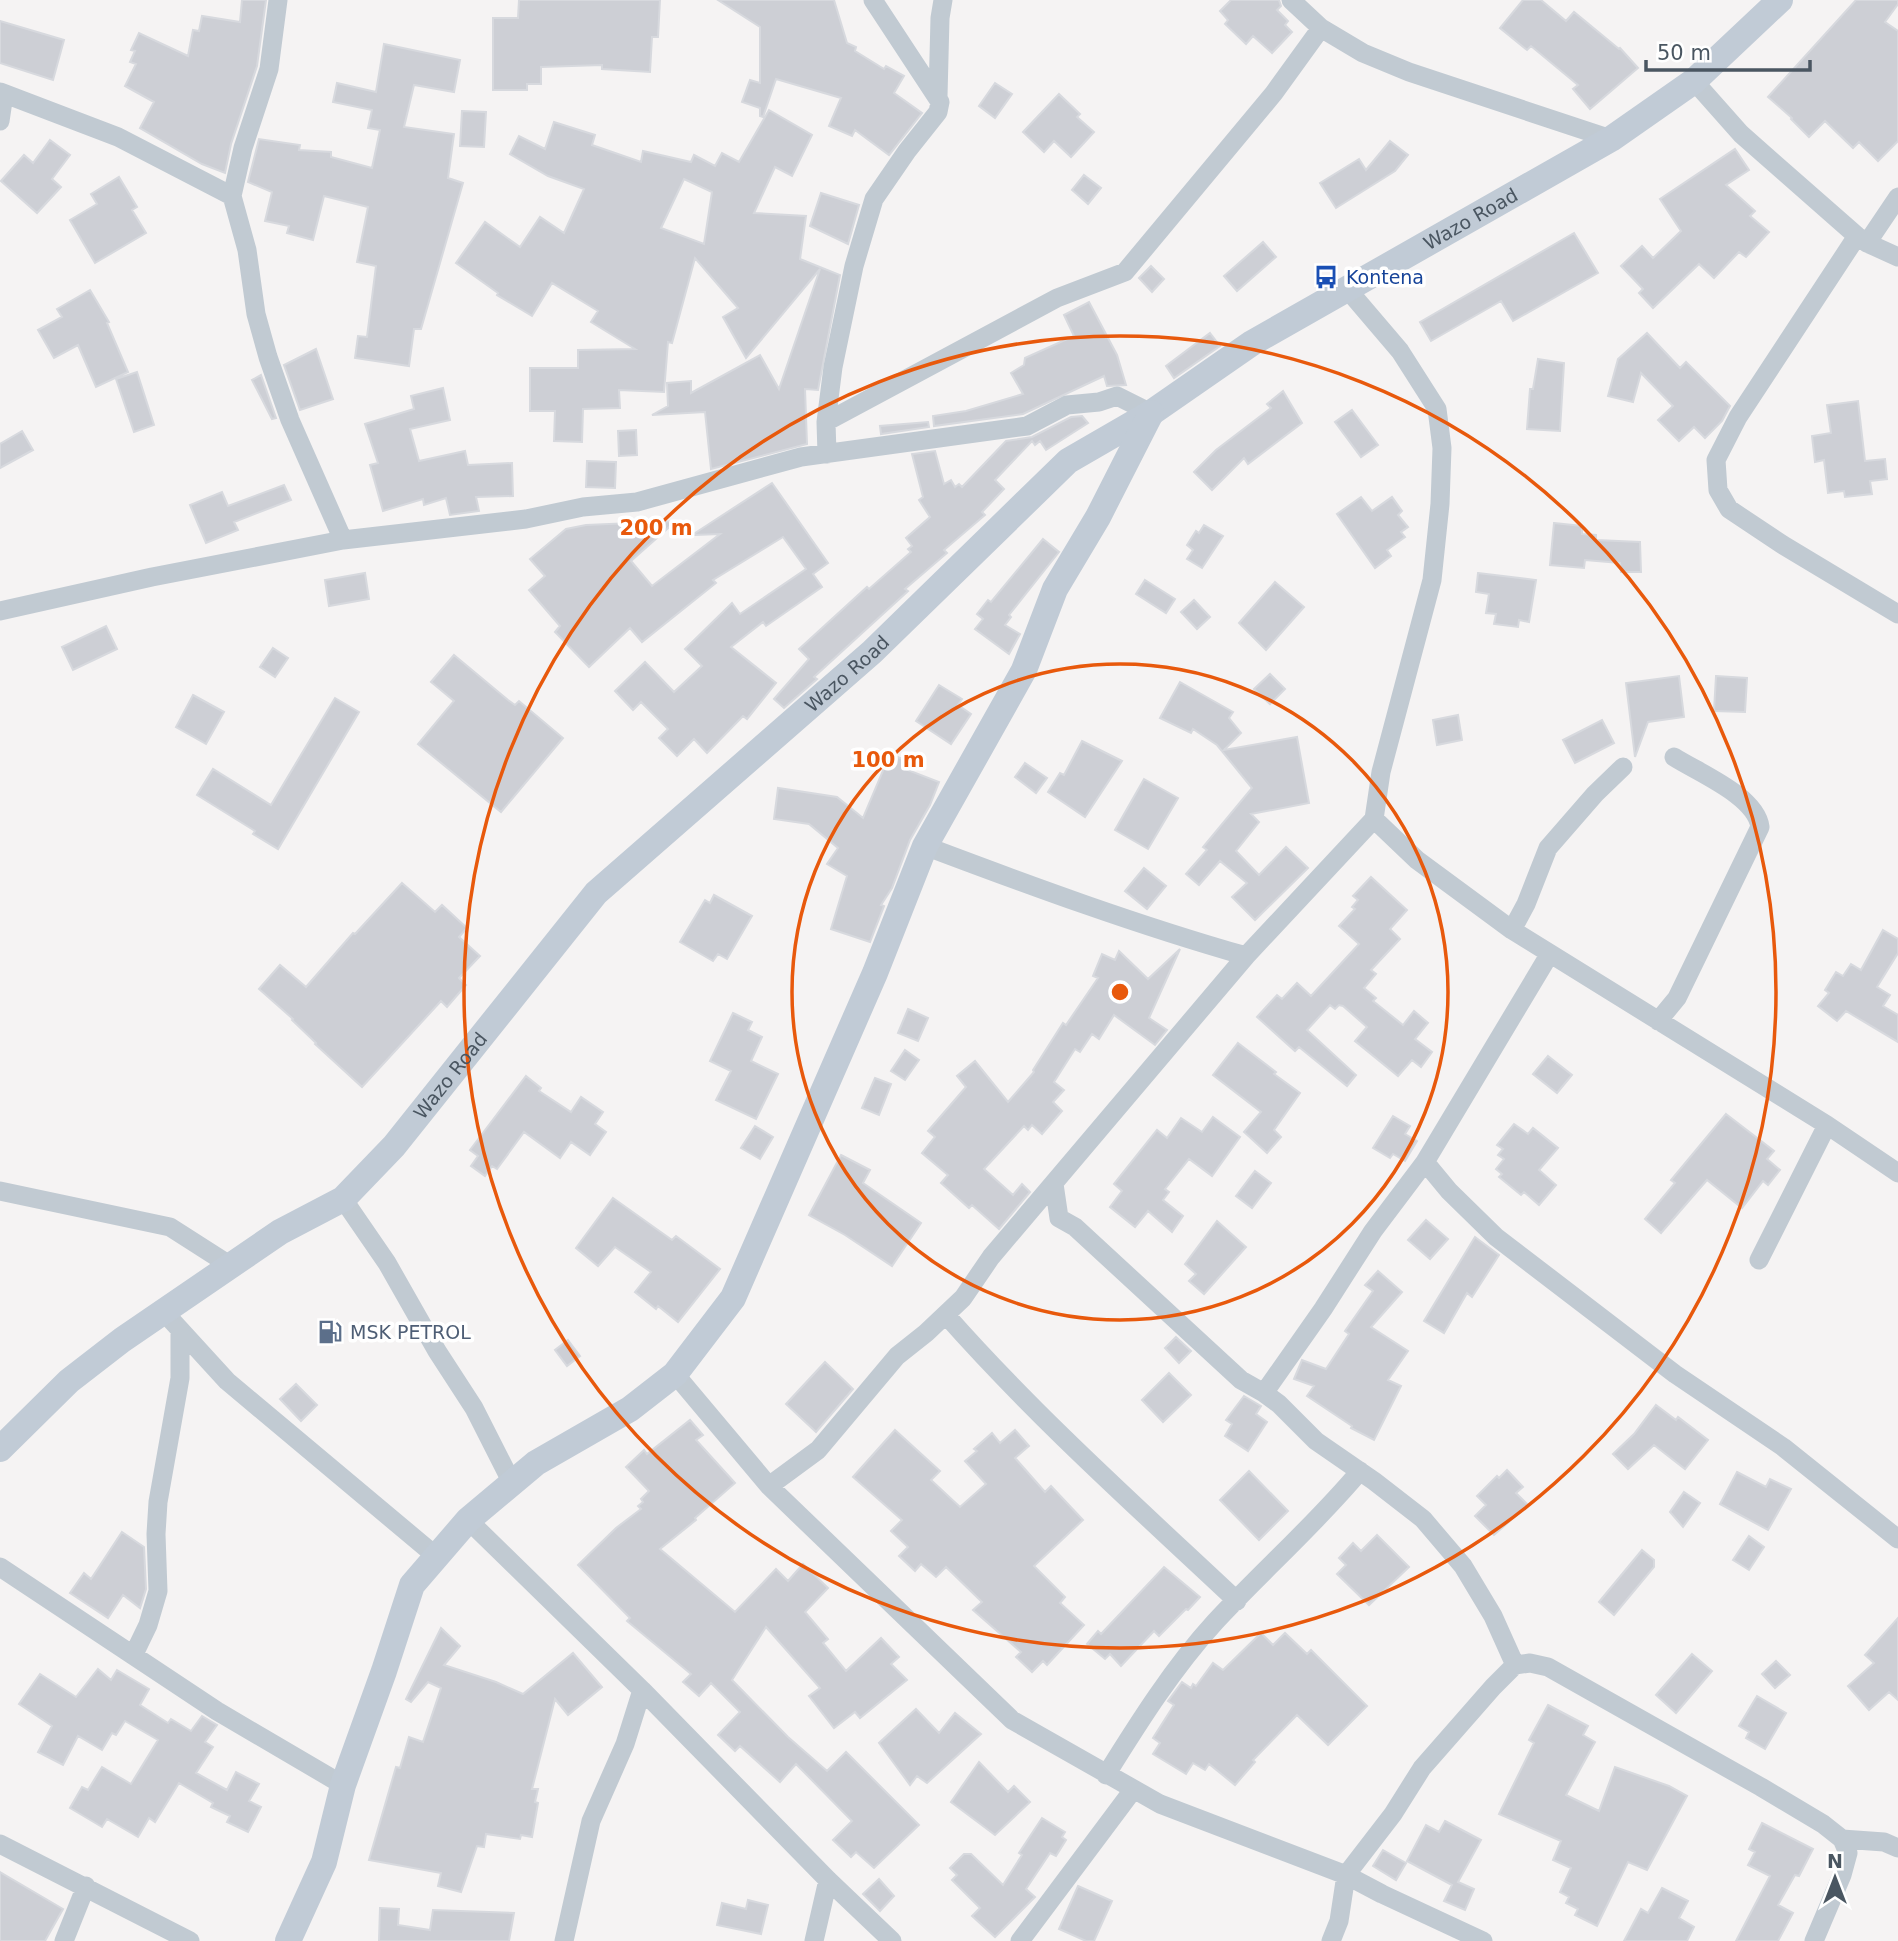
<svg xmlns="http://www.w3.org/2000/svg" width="1898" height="1941" viewBox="0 0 1898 1941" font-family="'DejaVu Sans',sans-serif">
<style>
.building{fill:#cdcfd5;stroke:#d7d9de;stroke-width:2;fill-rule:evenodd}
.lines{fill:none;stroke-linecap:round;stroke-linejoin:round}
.street{stroke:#c1cad2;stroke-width:19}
.secondary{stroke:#c1cbd6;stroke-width:26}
.ring{fill:none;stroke:#e8590c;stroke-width:3.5}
.labels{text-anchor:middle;stroke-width:7;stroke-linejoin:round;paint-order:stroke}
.street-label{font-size:19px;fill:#4a5661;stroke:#fff}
.transit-label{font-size:19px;fill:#164399;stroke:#fff;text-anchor:start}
.service-label{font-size:19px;fill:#4e5e75;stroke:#fff;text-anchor:start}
.centre{fill:#e8590c;stroke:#fff;stroke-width:3.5}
.ring-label{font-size:21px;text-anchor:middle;font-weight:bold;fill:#e8590c;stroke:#fff;stroke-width:7;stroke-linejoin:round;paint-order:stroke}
</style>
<rect width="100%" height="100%" fill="#f5f3f3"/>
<!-- building -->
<path class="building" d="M242,0H266L257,66L231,144L225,173L202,164L140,128L154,102L125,86L136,64L130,62L135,51L131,50L139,33L188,56L193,30L199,31L202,16L240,22Z
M519,0H660L658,37H652L650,72L602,69V65L541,67V84H527V90H493V18H518Z
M718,0H834L847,43L856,47L855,51L884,69L886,66L904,76L894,93L922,113L889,155L855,130L852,136L829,126L841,98L776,79L763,117L760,116V108L742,102L750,80L760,83V27Z
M1231,0H1279L1281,6L1277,10L1288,21L1285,25L1292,32L1272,53L1253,36L1246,44L1225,24L1228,20L1220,11Z
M1523,0H1541L1566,21L1574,12L1619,49L1620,48L1638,68L1590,109L1573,89L1578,85L1531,46L1527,50L1500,28Z
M1856,0H1898V4L1885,22L1898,31V141L1878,161L1859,142L1853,148L1825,121L1809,137L1791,119L1792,118L1768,97Z
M0,21L64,40L53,80L0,63Z
M384,44L460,60L454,92L414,85L404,127L454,134L448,178L463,183L421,329H414L409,366L355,358L358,336L367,337L376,266L357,262L368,207L324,196L313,240L287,233L289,226L265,221L272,192L248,182L259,139L300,145L299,150L331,152V157L372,168L380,130L368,128L372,110L333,102L337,83L376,92Z
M995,83L1012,94L995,118L979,106Z
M1059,94L1080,114L1077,117L1094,132L1071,157L1054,141L1044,152L1023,132Z
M769,110L812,135L792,176L775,167L754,213L806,216L800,259L840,275L818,390L805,389L807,444L711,469L705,412L652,415L668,406L667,383L691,381V393L760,355L779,389L820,269L746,358L723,317L738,308L695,258L672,343L668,342L664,392L619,390L620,408L583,409L582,442L554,441L555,411H530V368H578V350L635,349L591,322L598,311L552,283L532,316L497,295L498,293L456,263L485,222L520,247L540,217L564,233L584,189L548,176L510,154L519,136L545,149L554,122L595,135L592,145L641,162L643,151L691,162L694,155L715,166L722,153L739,162ZM684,179L712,192L704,244L661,228Z
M462,111L486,112L484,147L460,146Z
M50,140L70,155L52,179L61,187L37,213L1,181L24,155L33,163Z
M1390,141L1408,155L1395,171L1336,208L1320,183L1359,159L1366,170Z
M1735,149L1749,170L1726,185L1755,211L1750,216L1769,232L1746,257L1739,252L1714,278L1699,264L1653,308L1639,293L1643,289L1621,266L1642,246L1653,258L1681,231L1660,199Z
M1084,175L1101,188L1088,204L1072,190Z
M119,177L137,207L132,210L146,233L95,263L70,220L97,204L91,194Z
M821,193L859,205L848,244L810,226Z
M1574,233L1598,273L1513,321L1501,301L1431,341L1420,322Z
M1263,242L1276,257L1237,291L1224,276Z
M1151,266L1164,279L1152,292L1139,278Z
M90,290L109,322L107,323L128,372L96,387L78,345L54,358L38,330L62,317L57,309Z
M1089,302L1117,355L1126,385L1107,386L1104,376L1023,414L934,426L933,416L966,411L1023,394L1011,373L1024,365L1025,358L1074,336L1064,315Z
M1210,333L1220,346L1174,378L1166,366Z
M1647,333L1680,368L1686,362L1730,406L1722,421L1705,438L1694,427L1679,441L1658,420L1673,406L1641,373L1633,402L1608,396L1618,359Z
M316,349L333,399L300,410L284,365Z
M1538,359L1564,363L1560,431L1527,429L1530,389H1533Z
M137,372L154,425L134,432L116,379Z
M261,375L276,418L272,419L252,380Z
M443,388L450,420L410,429L419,461L465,451L468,465L512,463L513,496L476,497L479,511L450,515L446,498L424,505L423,499L383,511L370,465L378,463L365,424L414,409L411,396Z
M1283,391L1302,423L1248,464L1244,458L1212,490L1194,472L1216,450L1271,408L1267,404Z
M1858,401L1865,461L1885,459L1887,479L1870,481L1872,494L1845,497L1844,491L1828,493L1824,460L1815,462L1812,436L1831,433L1827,405Z
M1352,410L1378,445L1361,457L1335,422Z
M1082,416L1088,423L1046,450L1040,441L1035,445L1032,441L995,480L1004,489L982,512L985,515L944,550L947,553L905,589L908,591L814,677L817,679L784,708L774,699L809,659L799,649L867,587L869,589L911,552L908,549L912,546L906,538L930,517L919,500L923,497L912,454L935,451L944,484L951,480L955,487L959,484L962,487L1006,441L1032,437L1071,417Z
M928,422L929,427L881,434L880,426Z
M636,430L637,455L619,456L618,431Z
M22,431L33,450L0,468V444Z
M587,461L616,462L615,488L586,487Z
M772,483L828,563L813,574L822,587L766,626L763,622L731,647L776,683L747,719L743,716L707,753L694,739L677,756L659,738L668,729L641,702L633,710L615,691L645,662L674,692L702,666L685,649L732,603L740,614L806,569L783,537L713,580L716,583L642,642L630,628L589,667L555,632L560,626L529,590L545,576L530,559L566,529L586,525L676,521L631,561L652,586L720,534L692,535Z
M284,485L291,500L234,522L238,530L206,543L190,505L222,492L228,506Z
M1361,497L1372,511L1392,497L1402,511L1398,515L1408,527L1401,532L1405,537L1387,550L1391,556L1375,568L1337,514Z
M1554,523L1582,526V534L1596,535V540L1640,542L1641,572H1621L1620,563L1585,560L1584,568L1550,565Z
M1204,525L1223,536L1202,568L1187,559L1193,550L1187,545L1196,531L1199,533Z
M1043,539L1059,552L1009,615L1011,617L1005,625L1020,634L1009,654L975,629L983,619L977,614L988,600L991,602Z
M365,573L369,599L329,606L325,580Z
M1478,573L1536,580L1529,622L1519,620L1518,627L1494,624L1496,614L1486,613L1489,594L1476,592Z
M1145,580L1175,599L1166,613L1136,594Z
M1275,582L1304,607L1266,650L1239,623Z
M1194,600L1210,617L1197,629L1181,612Z
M106,626L117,649L73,670L62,647Z
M273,648L288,658L275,677L260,667Z
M454,655L508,700L515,705L519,701L563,738L501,812L418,744L454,701L431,682Z
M1270,674L1285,689L1270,704L1254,689Z
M1679,676L1684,717L1648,722L1635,757L1626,683Z
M1716,676L1747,678L1745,712L1714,711Z
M1180,682L1233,712L1229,718L1241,733L1224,750L1297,737L1309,803L1251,814L1259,822L1236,851L1259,875L1286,847L1308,868L1255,920L1232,897L1247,883L1220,861L1199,885L1186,874L1207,850L1203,847L1252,788L1217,745L1193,729L1191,733L1160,718Z
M939,685L962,699L958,705L971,714L951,744L916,721Z
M193,695L224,712L206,744L176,727Z
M335,698L359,712L278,849L253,834L255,831L197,795L213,769L271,805Z
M1458,715L1462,740L1437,745L1433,720Z
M1602,720L1614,743L1575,763L1563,740Z
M1082,741L1122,761L1085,817L1048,792L1060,773L1064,775Z
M890,754L908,761L905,769L939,782L930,805L910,840L892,888L881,905L884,906L870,942L831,929L847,876L827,864L838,848L809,824L774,819L778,788L837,797L863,818Z
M1025,763L1047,778L1036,793L1015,777Z
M1144,779L1178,798L1148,849L1115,830Z
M1144,868L1166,886L1147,909L1125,891Z
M1371,877L1407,910L1390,929L1400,939L1371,970L1376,974L1364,988L1376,998L1373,1001L1403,1025L1414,1011L1428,1023L1415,1039L1432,1052L1421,1067L1412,1060L1398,1076L1355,1041L1367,1027L1343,1006L1339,1005L1335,1009L1330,1005L1307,1030L1356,1075L1347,1086L1299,1047L1295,1051L1257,1017L1277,995L1282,999L1297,983L1311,996L1359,944L1339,926L1355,909L1352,907L1358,900L1353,896Z
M402,883L435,912L442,905L467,928L459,937L480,956L459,978L466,985L447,1007L441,1001L362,1087L315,1044L316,1043L292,1020L293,1019L259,989L280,965L306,987L353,933L355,934Z
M714,895L752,916L727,959L718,954L713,961L680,942L705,900L710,903Z
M1883,930L1898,939V953L1877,987L1890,995L1883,1006L1898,1015V1042L1846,1011L1837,1021L1818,1006L1829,993L1825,990L1836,972L1843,976L1851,964L1861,970Z
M1180,949L1149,1018L1167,1030L1155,1045L1114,1015L1099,1039L1092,1034L1080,1052L1075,1049L1054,1082L1064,1090L1053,1102L1062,1111L1042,1134L1032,1125L1028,1130L1024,1126L984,1169L1013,1195L1022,1184L1030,1192L999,1229L972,1205L969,1208L941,1183L948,1175L922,1153L935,1137L928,1131L966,1087L957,1076L975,1061L1008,1102L1034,1072L1033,1070L1063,1023L1066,1025L1098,978L1093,976L1102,954L1115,960L1119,951L1148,979Z
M908,1009L928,1018L918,1041L898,1033Z
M733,1013L752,1022L748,1030L762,1037L751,1061L778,1074L756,1119L716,1100L731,1071L710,1061Z
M1238,1043L1276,1072L1274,1074L1300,1093L1274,1130L1281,1137L1267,1153L1244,1132L1261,1112L1213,1075Z
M905,1050L919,1060L905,1080L891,1071Z
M1548,1056L1572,1075L1557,1093L1533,1074Z
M526,1076L541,1088L539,1091L571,1112L581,1097L603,1112L595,1124L606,1132L590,1155L571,1142L560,1158L524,1132L497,1169L492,1166L485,1176L471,1166L478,1156L470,1150Z
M875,1078L891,1084L879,1115L862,1108Z
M1726,1114L1774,1151L1767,1159L1780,1170L1768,1185L1763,1181L1742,1208L1707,1180L1661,1233L1645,1219L1675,1183L1671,1180Z
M1393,1116L1410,1126L1405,1134L1417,1141L1405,1161L1393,1154L1390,1158L1373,1148Z
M1213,1117L1240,1137L1212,1176L1189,1159L1165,1189L1169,1192L1163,1200L1183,1216L1172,1232L1148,1211L1135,1227L1110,1207L1122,1191L1114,1184L1157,1130L1167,1138L1181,1118L1202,1132Z
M1514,1124L1528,1134L1533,1128L1558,1148L1539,1170L1556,1185L1539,1205L1524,1192L1521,1195L1499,1177L1502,1174L1496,1169L1504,1159L1498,1155L1503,1149L1497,1145Z
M755,1126L773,1137L760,1159L741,1148Z
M841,1155L870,1170L863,1183L921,1223L892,1266L845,1235L809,1215Z
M1255,1171L1271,1183L1252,1208L1236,1196Z
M613,1198L672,1240L676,1236L720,1269L678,1322L658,1306L656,1309L635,1292L651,1272L615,1247L598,1266L576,1248Z
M1426,1220L1448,1239L1430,1259L1408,1240Z
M1217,1221L1246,1247L1204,1294L1189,1281L1196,1274L1185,1264Z
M1475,1237L1499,1255L1472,1297L1467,1293L1444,1333L1424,1321Z
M1378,1271L1402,1292L1371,1327L1408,1351L1388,1380L1401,1386L1374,1440L1351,1428L1352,1426L1307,1396L1314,1386L1294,1379L1302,1360L1326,1369L1349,1334L1345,1331L1373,1291L1365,1285Z
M1176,1337L1191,1351L1179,1363L1165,1348Z
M568,1340L580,1356L567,1366L555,1350Z
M825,1362L853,1389L816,1432L786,1404Z
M1169,1373L1191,1395L1163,1422L1142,1400Z
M296,1384L317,1405L301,1421L280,1399Z
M1244,1396L1261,1406L1256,1414L1267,1422L1248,1451L1225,1436L1232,1424L1226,1420Z
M1656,1405L1676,1420L1678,1417L1708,1440L1685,1469L1654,1445L1628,1469L1613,1454L1634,1434Z
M690,1420L703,1435L696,1440L735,1483L695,1518L696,1520L660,1549L735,1612L776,1569L788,1581L803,1564L828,1588L805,1612L828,1639L823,1643L846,1671L881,1638L899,1657L891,1664L907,1680L860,1718L855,1712L834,1728L809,1696L820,1688L766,1627L732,1680L788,1737L827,1771L846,1752L919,1825L874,1868L856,1852L851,1857L833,1840L852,1821L796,1764L780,1782L740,1746L735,1751L718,1735L740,1712L711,1683L699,1696L683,1682L691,1674L627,1621L630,1618L578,1565L616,1528L641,1509L638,1506L643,1502L641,1499L649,1491L626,1467L644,1450L647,1454Z
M895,1430L940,1471L931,1480L960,1507L986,1484L965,1461L977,1451L974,1449L992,1433L1000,1443L1015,1430L1029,1446L1015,1458L1045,1492L1051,1486L1083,1520L1034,1566L1065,1597L1060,1603L1084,1625L1047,1665L1043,1661L1032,1672L1016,1657L1021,1652L973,1610L982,1602L946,1567L936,1577L921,1564L915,1571L899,1556L908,1547L891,1531L902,1520L853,1477Z
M1507,1470L1523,1487L1516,1493L1528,1505L1494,1535L1475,1516L1486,1505L1477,1496L1497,1476L1499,1478Z
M1249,1471L1288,1511L1259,1540L1220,1500Z
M1737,1472L1766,1487L1770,1479L1791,1489L1768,1530L1720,1504Z
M1684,1492L1700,1503L1683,1527L1670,1512Z
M122,1532L144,1547L146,1589L140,1608L123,1595L108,1618L70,1593L84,1573L91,1579Z
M1377,1535L1409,1567L1369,1605L1337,1574L1346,1565L1339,1558L1353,1543L1361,1551Z
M1749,1536L1764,1547L1749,1570L1733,1560Z
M1642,1550L1654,1560V1567L1614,1615L1599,1602Z
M1164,1567L1200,1597L1188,1610L1186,1609L1159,1636L1154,1631L1121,1666L1110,1654L1105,1659L1087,1644L1098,1631L1101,1634Z
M1898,1618V1700L1889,1692L1869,1710L1848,1686L1874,1663L1865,1655Z
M441,1628L460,1646L444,1665L496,1682L523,1694L573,1653L602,1687L568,1715L555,1699L532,1789H538L535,1802L538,1803L532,1837L521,1835L520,1839L486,1834L484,1847L477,1846L461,1892L438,1886L441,1873L369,1860L396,1767L400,1768L409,1737L423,1742L441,1688L428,1682L411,1702L406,1699Z
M1261,1633L1273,1645L1285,1633L1307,1654L1311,1650L1367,1706L1328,1745L1297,1715L1253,1760L1255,1762L1235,1785L1209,1764L1205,1770L1193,1763L1186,1774L1153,1754L1160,1743L1153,1738L1174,1705L1168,1701L1182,1682L1191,1688L1193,1684L1196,1686L1213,1663L1223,1670Z
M1692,1654L1712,1671L1676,1713L1656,1695Z
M1776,1661L1790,1675L1775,1688L1762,1674Z
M98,1669L111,1680L117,1670L149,1689L140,1705L168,1723L171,1719L191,1731L202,1716L217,1725L205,1742L213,1747L196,1773L227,1790L236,1772L259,1784L249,1801L261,1807L248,1832L227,1822L230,1816L211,1807L213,1803L179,1783L155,1822L149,1818L138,1837L107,1819L102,1827L70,1808L82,1787L88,1790L102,1767L131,1784L158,1740L125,1721L116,1735L112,1733L102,1750L78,1736L63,1765L38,1752L52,1726L19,1704L40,1674L76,1697Z
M1757,1696L1786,1713L1765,1749L1746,1738L1749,1732L1739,1726Z
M1548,1705L1588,1726L1583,1735L1595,1742L1566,1795L1599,1811L1615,1767L1669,1786L1687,1796L1647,1870L1628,1862L1597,1926L1575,1915L1578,1909L1566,1903L1569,1897L1560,1892L1571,1868L1553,1860L1561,1841L1499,1814L1534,1743L1529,1740Z
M916,1709L939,1733L955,1713L981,1734L927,1783L917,1776L910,1785L879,1743Z
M979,1762L1008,1792L1014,1786L1030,1802L995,1835L951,1802Z
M1042,1818L1065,1832L1062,1837L1066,1840L1056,1856L1050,1853L1026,1889L1035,1897L995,1937L972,1916L980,1908L952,1880L957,1875L950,1868L964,1854H971L1003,1885L1022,1855L1019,1853Z
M1445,1821L1481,1840L1458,1882L1474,1889L1465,1910L1444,1901L1452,1885L1407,1861L1426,1825L1439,1832Z
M1762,1823L1813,1849L1799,1876L1795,1875L1778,1905L1793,1913L1778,1941H1736L1770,1876L1748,1865L1755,1852L1749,1849Z
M1383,1850L1406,1863L1396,1880L1373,1866Z
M0,1872L63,1909L45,1941H0Z
M879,1879L894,1896L880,1911L863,1894Z
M1078,1886L1112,1901L1094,1941H1086L1059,1929Z
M1662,1888L1688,1901L1679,1918L1694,1927L1687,1941H1624L1641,1909L1648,1913Z
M748,1900L768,1905L761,1934L717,1925L722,1903L746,1909Z
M380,1908L399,1909L398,1925L430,1930L433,1910L514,1913L509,1941H379Z"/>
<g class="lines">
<!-- street -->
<path class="street" d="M278,0L269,69L243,148L232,196L247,250L256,314L268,357L290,420L343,540
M1291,0L1321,28L1363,53L1409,72L1611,139
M1694,81L1741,134L1857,236L1867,243L1898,257
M0,92L118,137L232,196
M938,96L940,18L943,0
M0,121L4,94
M1857,236L1738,417L1716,460L1718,490L1729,509L1783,545L1898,614
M1867,243L1898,197
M1348,290L1400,351L1437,409L1442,448L1440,504L1432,580L1381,772L1374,819L1417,860L1512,930L1827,1125L1898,1173
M826,422L1057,298L1125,272L1274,93L1321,28
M827,454L826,422L833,367L854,266L874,199L907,151L938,112L940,102L873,0
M0,611L152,577L343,540L526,519L583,507L637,502L801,457L1027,426L1067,405L1099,402L1117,396L1151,413
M925,846C1031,886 1137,925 1246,956
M1512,930L1526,904L1548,848L1595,794L1623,767
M1658,1021L1677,998L1760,827C1756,796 1699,773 1674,757
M1425,1162L1449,1191L1496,1237L1675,1374L1783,1447L1898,1539
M1054,1184L1059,1218L1075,1227L1241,1380L1264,1393L1323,1309L1373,1231L1425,1162L1549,955
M0,1191L170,1227L231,1266
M343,1199L387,1263L437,1351L474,1408L512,1483
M1759,1260L1827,1125
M163,1311L227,1381L437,1557
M946,1315C1036,1417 1138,1508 1237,1601
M675,1374L769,1486L1012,1720L1160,1804L1346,1875L1382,1894L1483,1941
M1264,1393L1279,1404L1316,1441L1374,1481L1423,1519L1463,1566L1493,1616L1515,1665
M769,1486L818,1450L897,1356L926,1333L963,1298L991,1257L1246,956L1374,819
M468,1520L642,1690L828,1880L892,1941
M0,1567L217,1711L343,1785
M134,1654L148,1625L158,1591L156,1534L158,1502L180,1378V1330
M1106,1775C1139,1722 1173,1668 1215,1622C1262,1571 1315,1525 1360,1471
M1842,1839L1884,1842L1898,1848
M0,1844L190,1941
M64,1941L86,1886
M564,1941L591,1821L625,1744L642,1690
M814,1941L828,1880
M1020,1941L1133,1790
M1331,1941L1339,1921L1346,1875L1393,1814L1422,1768L1493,1687L1515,1665L1530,1663L1548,1667L1761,1787L1823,1824L1842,1839L1848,1853L1842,1875L1814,1941"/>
<!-- secondary -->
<g class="secondary">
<path id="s1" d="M0,1449L69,1381L122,1340L280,1232L343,1199L394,1146L596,893L872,652L1068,461L1151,413L1252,343L1611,139L1694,81L1780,0"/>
<path d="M288,1941L324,1862L343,1785L384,1671L412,1585L468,1520L536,1463L630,1409L675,1374L733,1298L875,973L925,846L1024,670L1055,589L1098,517L1151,413"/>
</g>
</g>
<!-- distance rings -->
<g class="ring">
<circle cx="1120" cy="992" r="328"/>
<circle cx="1120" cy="992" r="656"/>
</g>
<!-- icons -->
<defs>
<g id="bus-bare" transform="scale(1.89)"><path d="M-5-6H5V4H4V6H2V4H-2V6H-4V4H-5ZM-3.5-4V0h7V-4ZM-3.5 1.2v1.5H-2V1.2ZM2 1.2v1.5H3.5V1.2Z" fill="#1a4fb4" stroke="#fff" stroke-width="2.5" paint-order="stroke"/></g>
<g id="fuel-bare" transform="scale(1.89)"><path d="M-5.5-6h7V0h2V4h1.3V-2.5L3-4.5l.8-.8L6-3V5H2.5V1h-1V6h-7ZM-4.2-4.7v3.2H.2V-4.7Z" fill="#5c6f8a" stroke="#fff" stroke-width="2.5" paint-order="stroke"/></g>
</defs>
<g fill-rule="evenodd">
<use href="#bus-bare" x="1326" y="277"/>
<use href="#fuel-bare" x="330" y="1332"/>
</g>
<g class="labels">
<!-- street labels -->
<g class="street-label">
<text dy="7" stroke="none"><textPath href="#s1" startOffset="1934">Wazo Road</textPath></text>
<text dy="7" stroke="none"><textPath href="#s1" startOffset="1157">Wazo Road</textPath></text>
<text dy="7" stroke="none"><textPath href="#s1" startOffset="590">Wazo Road</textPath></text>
</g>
<!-- transit labels -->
<g class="transit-label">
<text x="1346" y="284">Kontena</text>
</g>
<!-- service labels -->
<g class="service-label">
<text x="350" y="1339">MSK PETROL</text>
</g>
</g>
<circle cx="1120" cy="992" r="10" class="centre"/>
<g class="ring-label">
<text x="656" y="535">200 m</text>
<text x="888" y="767">100 m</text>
</g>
<!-- north arrow -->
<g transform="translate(1835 1878)" stroke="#ffffff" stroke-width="5" paint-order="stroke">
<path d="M0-5L12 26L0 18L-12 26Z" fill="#4a5661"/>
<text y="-10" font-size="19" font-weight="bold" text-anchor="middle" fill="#4a5661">N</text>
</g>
<!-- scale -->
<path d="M1646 60v10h164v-10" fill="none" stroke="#4a5661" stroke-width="3.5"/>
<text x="1657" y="60" font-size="21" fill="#4a5661" stroke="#ffffff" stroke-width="5" paint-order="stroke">50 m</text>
</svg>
